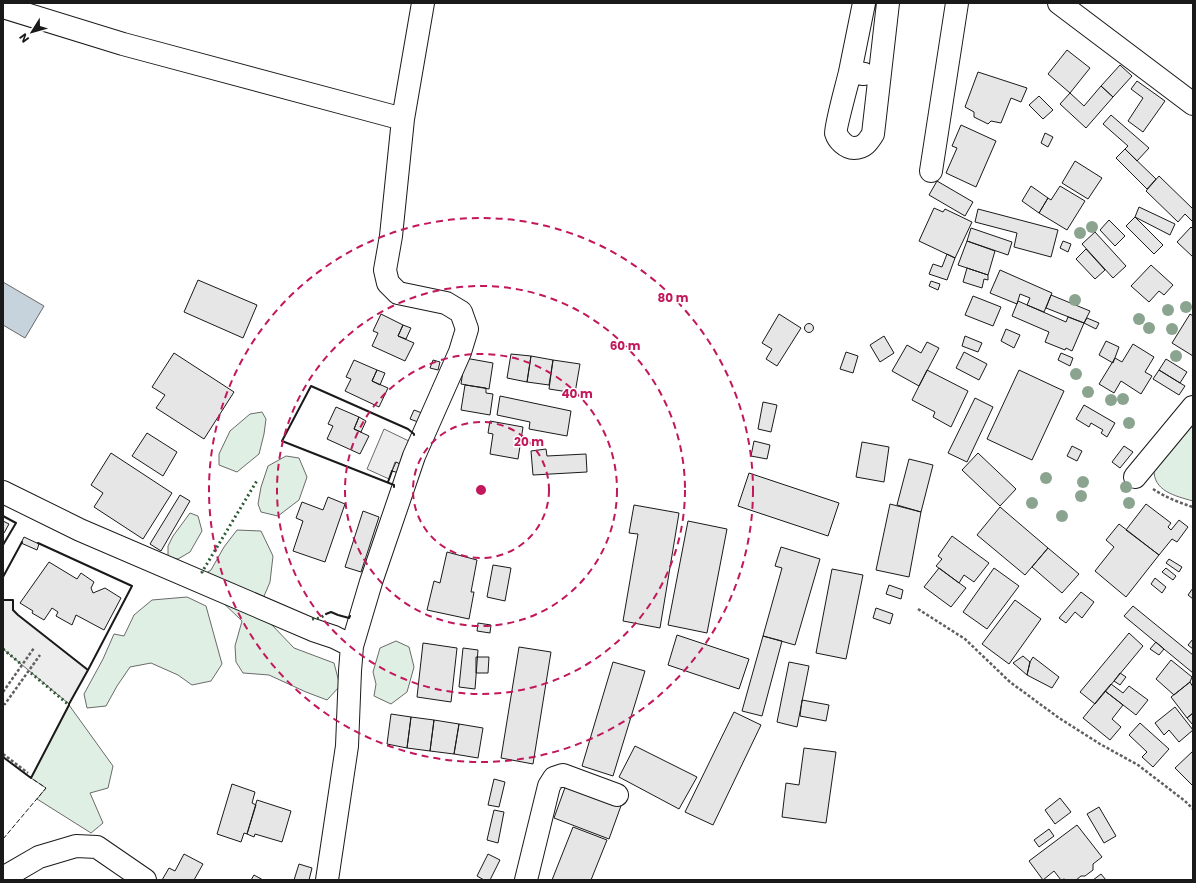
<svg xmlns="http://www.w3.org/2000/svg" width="1196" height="883" viewBox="0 0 1196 883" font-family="Poppins,sans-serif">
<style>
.green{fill:#e0efe3;stroke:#6a6a6a}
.parking{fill:#ededed;stroke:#6a6a6a}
.water{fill:#c6d2dc;stroke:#6a6a6a}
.building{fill:#e6e6e6;stroke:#1a1a1a}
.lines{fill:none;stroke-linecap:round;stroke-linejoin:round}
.minor-casing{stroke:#1a1a1a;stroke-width:24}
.path{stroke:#5f5f5f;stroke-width:2.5;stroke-dasharray:3 2;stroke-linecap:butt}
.minor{stroke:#fff;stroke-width:22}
.hedge{stroke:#2b5a34;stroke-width:3;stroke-dasharray:2 3;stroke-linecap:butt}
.fence{stroke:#1a1a1a;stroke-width:1;stroke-dasharray:5 2;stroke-linecap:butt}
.wall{stroke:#1a1a1a;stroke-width:2}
.tree{fill:#8aa48f}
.ring{fill:none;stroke:#c2185b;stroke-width:2;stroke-dasharray:7 5}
.centre{fill:#c2185b;stroke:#fff;stroke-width:2}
.ring-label{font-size:12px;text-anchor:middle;font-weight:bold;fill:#c2185b;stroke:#fff;stroke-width:3;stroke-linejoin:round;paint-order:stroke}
</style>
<rect width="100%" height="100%" fill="#fff"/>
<!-- green -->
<path class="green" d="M262,412L266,419L264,434L259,454L237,472L219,465V454L230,431L250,414Z
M1193,421V501C1175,496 1153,491 1154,469Z
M286,456L299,458L307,477L299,500L278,516L261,512L258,504L261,487L268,466Z
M190,513L198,516L202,531L190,552L178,559L168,557V546L173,536Z
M237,530L261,531L273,556L270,582L256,615L272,625L294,648L334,663L340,686L327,700L306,692L269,675L243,673L236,662L235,646L242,621L216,596L203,575L211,570L224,547Z
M187,597L206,606L222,664L211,681L192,685L178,675L151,663L130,667L117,686L106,706L87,708L84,694L103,659L114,634L124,636L134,615L152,600Z
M396,641L409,647L414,667L407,692L391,704L374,696L376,684L373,672L380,648Z
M69,705L113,766L108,788L90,793L103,823L91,833L37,799L46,788L31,778Z"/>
<!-- parking -->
<path class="parking" d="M384,429L411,442L402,465L395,462L389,479L367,469Z
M3,600H13V610L18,615L88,670L69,704L3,649Z"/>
<!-- water -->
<path class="water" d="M3,282L44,306L25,338L3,325Z"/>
<!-- building -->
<path class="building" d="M1067,50L1090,68L1070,93L1048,74Z
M1120,65L1132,76L1113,97L1101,86Z
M978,72L1027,88L1021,102L1011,98L1001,123L991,121L988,124L974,117V112L965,107Z
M1137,81L1165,101L1143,132L1128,121L1143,98L1131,89Z
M1101,86L1113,97L1086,128L1060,104L1070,93L1084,106Z
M1039,96L1053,110L1043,119L1029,105Z
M1111,115L1149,148L1137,161L1125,149L1128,146L1103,124Z
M961,125L996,141L976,187L946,173L957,148L952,146Z
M1045,133L1053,137L1048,147L1041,143Z
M1125,149L1156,179L1147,189L1116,158Z
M1075,161L1102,178L1088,199L1062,183Z
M1159,176L1193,209V222L1185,214L1178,222L1146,191Z
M937,181L973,202L965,216L929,195Z
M1031,186L1048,198L1039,213L1022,201Z
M1060,186L1085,201L1067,230L1039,213L1048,198L1051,200Z
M1139,207L1175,224L1170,235L1135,217Z
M934,208L943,212L945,209L972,222L955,258L919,241Z
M978,209L1058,230L1051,257L1014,247L1017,233L975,222Z
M1135,217L1163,245L1154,254L1126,226Z
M1109,220L1125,236L1115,246L1100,230Z
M1191,227L1193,229V257L1177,242Z
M971,228L1012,242L1008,255L967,241Z
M1095,232L1126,266L1113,278L1082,244Z
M967,241L995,251L988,275L958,265Z
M1063,241L1071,244L1068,252L1060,248Z
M1086,249L1105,270L1095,279L1076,259Z
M947,254L955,258L947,280L929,274L933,264L942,267Z
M1151,265L1173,285L1164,295L1159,291L1149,302L1131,286Z
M967,268L988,275V280L984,279L982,288L963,282Z
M1000,270L1052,293L1044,312L1027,305L1030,298L1020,294L1017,304L990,293Z
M198,280L257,305L243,338L184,312Z
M931,281L940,284L938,290L929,286Z
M1051,295L1090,311L1084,323L1046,308Z
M973,296L1001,307L993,326L965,315Z
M1018,301L1066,322L1068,317L1084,323L1072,351L1066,348L1065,350L1045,342L1049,332L1012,316Z
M381,314L403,325L398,336L414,343L405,361L372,346L378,333L373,331Z
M779,314L801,328L777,366L766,359L772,349L762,343Z
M1190,314L1193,316V356L1172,343Z
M1087,318L1099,323L1096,329L1084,323Z
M804.5 328a4.5 4.5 0 1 1 9 0a4.5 4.5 0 1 1-9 0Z
M403,325L411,328L406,339L398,336Z
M1006,329L1020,335L1014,348L1001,341Z
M884,336L894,353L880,362L870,345Z
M965,336L982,343L978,352L962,346Z
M1106,341L1119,347L1113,363L1099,355Z
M927,342L939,348L919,386L892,371L907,345L921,353Z
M1133,344L1154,357L1145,372L1152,376L1141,394L1121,381L1114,393L1099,384L1115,358L1122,362Z
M846,352L858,356L853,373L840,369Z
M964,352L987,364L979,380L956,368Z
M174,353L234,392L204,439L156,408L165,395L152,387Z
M1061,353L1073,358L1070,366L1058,360Z
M511,354L531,356L527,382L507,378Z
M531,356L553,360L549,385L527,382Z
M465,358L493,363L489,389L461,384Z
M1166,359L1187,372L1180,383L1159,370Z
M354,360L377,370L372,381L388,388L379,407L345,391L351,379L346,377Z
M433,360L440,362L438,370L430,368Z
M553,360L580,364L575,393L549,389Z
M377,370L385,373L380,385L372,381Z
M927,370L968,391L951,427L933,417L935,412L912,400Z
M1019,370L1064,391L1032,460L987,439Z
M1159,370L1185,386L1179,395L1153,379Z
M465,385L486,388V393L493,394L490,415L461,410Z
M500,396L571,411L567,436L529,429L530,422L497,415Z
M975,398L993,407L967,462L948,453Z
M763,402L777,405L771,432L758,429Z
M1084,405L1115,423L1107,437L1101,433L1103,430L1091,423L1089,427L1076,419Z
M336,407L359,417L354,429L369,436L360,454L327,439L333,426L328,424Z
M414,410L422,413L418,422L410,419Z
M359,417L366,421L361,432L354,429Z
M490,421L523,427L518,459L490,454L493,434L488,433Z
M147,433L177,452L163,476L132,456Z
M754,441L770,445L767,459L751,456Z
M862,442L889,447L884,482L856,477Z
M1072,446L1082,451L1077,461L1067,456Z
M1124,446L1133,452L1120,468L1112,462Z
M546,449L547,456L586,454L587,472L533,475L531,451Z
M111,453L172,493L143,539L94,507L103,493L91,485Z
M978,453L1016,489L1000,506L962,470Z
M909,459L933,465L921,512L897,505Z
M396,462L402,465L399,473L392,471Z
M749,473L839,503L828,536L738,506Z
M180,495L190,501L161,551L150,544Z
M328,497L345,504L325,562L293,551L303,521L296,518L302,502L323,510Z
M890,504L921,512L909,577L876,570Z
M1146,504L1171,523L1168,527L1171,530L1179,520L1188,527L1177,542L1172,539L1159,555L1126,530Z
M634,505L679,513L660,628L623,621L638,534L629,533Z
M1000,507L1048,548L1025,575L977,535Z
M363,511L379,517L361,572L345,567Z
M3,521L9,524L4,533L3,532Z
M688,521L727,529L707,633L668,625Z
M1119,524L1159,555L1126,597L1095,571L1114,547L1106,540Z
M952,536L989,563L974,582L964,575L959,583L936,566L942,559L938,556Z
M24,537L39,544L37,550L21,543Z
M781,547L820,559L795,645L763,636L782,568L775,566Z
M1048,548L1079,574L1062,593L1032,567Z
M447,552L477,560L471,592H474L469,619L427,610L434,581L440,583Z
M1169,559L1182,567L1179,572L1166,563Z
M49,562L77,579L81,573L94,582L91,588L93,593L105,588L121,598L104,630L76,615L72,625L56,616L58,612L52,608L44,620L32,613L33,611L20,603Z
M493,565L511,568L505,601L487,597Z
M939,568L966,588L951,607L924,587Z
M994,568L1019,586L987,629L963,612Z
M1166,568L1176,576L1173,580L1162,572Z
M832,569L863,575L846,659L816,653Z
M1155,578L1166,587L1162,593L1151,584Z
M889,585L903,590L901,599L886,594Z
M1193,588V599L1188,595Z
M1081,592L1094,602L1082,618L1075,612L1066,623L1059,618Z
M1015,600L1041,619L1009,664L982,644Z
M1133,606L1193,655V673L1124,616Z
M876,608L893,614L890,624L873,618Z
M478,623L491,625L490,633L477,631Z
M1129,633L1143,646L1095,704L1080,692Z
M677,635L749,659L739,689L668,665Z
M763,636L782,641L762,716L742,711Z
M1193,639V649L1188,645Z
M1156,642L1164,649L1159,655L1150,649Z
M423,643L457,648L451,702L417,697Z
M519,647L551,652L533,764L501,758Z
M463,648L478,650L475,689L459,687Z
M1023,656L1030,662L1027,675L1013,663Z
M476,657H489L488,673H476Z
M1033,657L1059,677L1052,688L1027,675L1030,662Z
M1171,660L1192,677L1190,682L1174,695L1156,679Z
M613,662L645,671L613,776L582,766Z
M789,662L809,666L797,727L777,722Z
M1120,673L1126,677L1120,685L1114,681Z
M1190,682L1193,687V713L1187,718L1171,697Z
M1111,684L1123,693L1129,686L1148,700L1136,715L1105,691Z
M1105,691L1123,705L1112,719L1121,727L1110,740L1083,718Z
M802,700L829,705L826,721L800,716Z
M1175,707L1193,730L1179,742L1169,730L1164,735L1155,723Z
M734,712L761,725L713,825L685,812Z
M1193,713V725L1187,718Z
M391,714L411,717L407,748L387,744Z
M411,717L434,720L430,751L407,748Z
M434,720L459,724L454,754L430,751Z
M1140,723L1169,749L1153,767L1142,757L1147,752L1129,735Z
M459,724L483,728L478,758L454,754Z
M635,746L697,777L679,809L619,777Z
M804,748L836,752L826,823L782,817L786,783L799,785Z
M1193,751V786L1175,768Z
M494,779L505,782L499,807L488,805Z
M567,782L622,803L609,839L554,818Z
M232,784L255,792L252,803L256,805L247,834L244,833L241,842L217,834Z
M1060,798L1071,812L1055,824L1045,810Z
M257,800L291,811L282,842L255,834L254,837L247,834Z
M1099,807L1116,836L1104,843L1087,814Z
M494,810L504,812L498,843L487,840Z
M1077,825L1102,857L1093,864V870L1085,876H1081L1076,880H1066L1064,879L1061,880L1054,871L1043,880L1029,861Z
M573,827L607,840L591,880H552Z
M1049,829L1054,836L1039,847L1034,840Z
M184,854L203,864L194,880H162L169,868L175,871Z
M488,854L500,860L490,880H484L477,876Z
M299,864L312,868L309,880H294Z
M1101,874L1106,880H1093Z
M254,875L263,880H251Z"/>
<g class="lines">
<!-- minor casing -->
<g class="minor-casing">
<path id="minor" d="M1059,3L1193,104
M3,7L123,44L403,119
M850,72C848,81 835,127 836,133C838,140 846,148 854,148C864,148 868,142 873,134L888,3
M864,74L850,72L864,3
M931,171L957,3
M1135,477L1193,407
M3,492L80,530L313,630L334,637L352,646L350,671L347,746L327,880
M352,646L371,582L414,456L460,352L467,329L461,312L446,303L398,293L388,283L385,270L391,236L403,119L423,3
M3,878L39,857L76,846L97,847L145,880
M526,880L549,786L554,778L563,775L617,795"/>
</g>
<!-- path -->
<path class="path" d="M1153,489C1165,497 1180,503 1193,507
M918,609L965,639L1010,682L1059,718L1100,744L1138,765L1185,801L1193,809
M3,692L34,648
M3,704H5L40,655
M3,754L28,773"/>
<!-- minor -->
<use href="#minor" class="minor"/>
<!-- hedge -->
<path class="hedge" d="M203,573L202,572L258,479
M312,619L320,618L326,614
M3,649L21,664
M31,673L69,705"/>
<!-- fence -->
<path class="fence" d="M3,839L46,788L31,778"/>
<!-- wall -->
<path class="wall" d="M388,482L392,471
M394,487V485L282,441L311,386L408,429L414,434V435
M3,516L16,523L3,545
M3,577L22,542
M3,600H13V610L18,615L88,670
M326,614L331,612L338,615L349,618L350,616
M3,757L31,778L69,705V704L88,670L132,586L38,543"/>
</g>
<!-- trees -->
<g class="tree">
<circle cx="1092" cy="227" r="6"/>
<circle cx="1080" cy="233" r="6"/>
<circle cx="1075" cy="300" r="6"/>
<circle cx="1186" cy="307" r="6"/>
<circle cx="1168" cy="310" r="6"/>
<circle cx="1139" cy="319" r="6"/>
<circle cx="1149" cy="328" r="6"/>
<circle cx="1172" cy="329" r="6"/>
<circle cx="1176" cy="356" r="6"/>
<circle cx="1076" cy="374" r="6"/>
<circle cx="1088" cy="392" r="6"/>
<circle cx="1123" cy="399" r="6"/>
<circle cx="1111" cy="400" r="6"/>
<circle cx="1129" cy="423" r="6"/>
<circle cx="1046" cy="478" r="6"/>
<circle cx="1083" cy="482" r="6"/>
<circle cx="1126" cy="487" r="6"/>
<circle cx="1081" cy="496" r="6"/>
<circle cx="1032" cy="503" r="6"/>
<circle cx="1129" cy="503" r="6"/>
<circle cx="1062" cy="516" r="6"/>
</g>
<!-- distance rings -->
<g class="ring">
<circle cx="481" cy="490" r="68"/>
<circle cx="481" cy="490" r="136"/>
<circle cx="481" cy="490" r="204"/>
<circle cx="481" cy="490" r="272"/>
</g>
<circle cx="481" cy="490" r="6" class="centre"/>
<g class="ring-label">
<text x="673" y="302">80 m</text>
<text x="625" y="350">60 m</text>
<text x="577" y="398">40 m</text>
<text x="529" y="446">20 m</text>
</g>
<!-- border -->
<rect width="1196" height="883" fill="none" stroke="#1a1a1a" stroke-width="8"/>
<!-- north arrow -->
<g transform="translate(32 32) rotate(233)" stroke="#ffffff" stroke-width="3" paint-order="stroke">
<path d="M0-3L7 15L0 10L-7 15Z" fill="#1a1a1a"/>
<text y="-6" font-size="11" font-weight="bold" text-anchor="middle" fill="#1a1a1a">N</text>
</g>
</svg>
